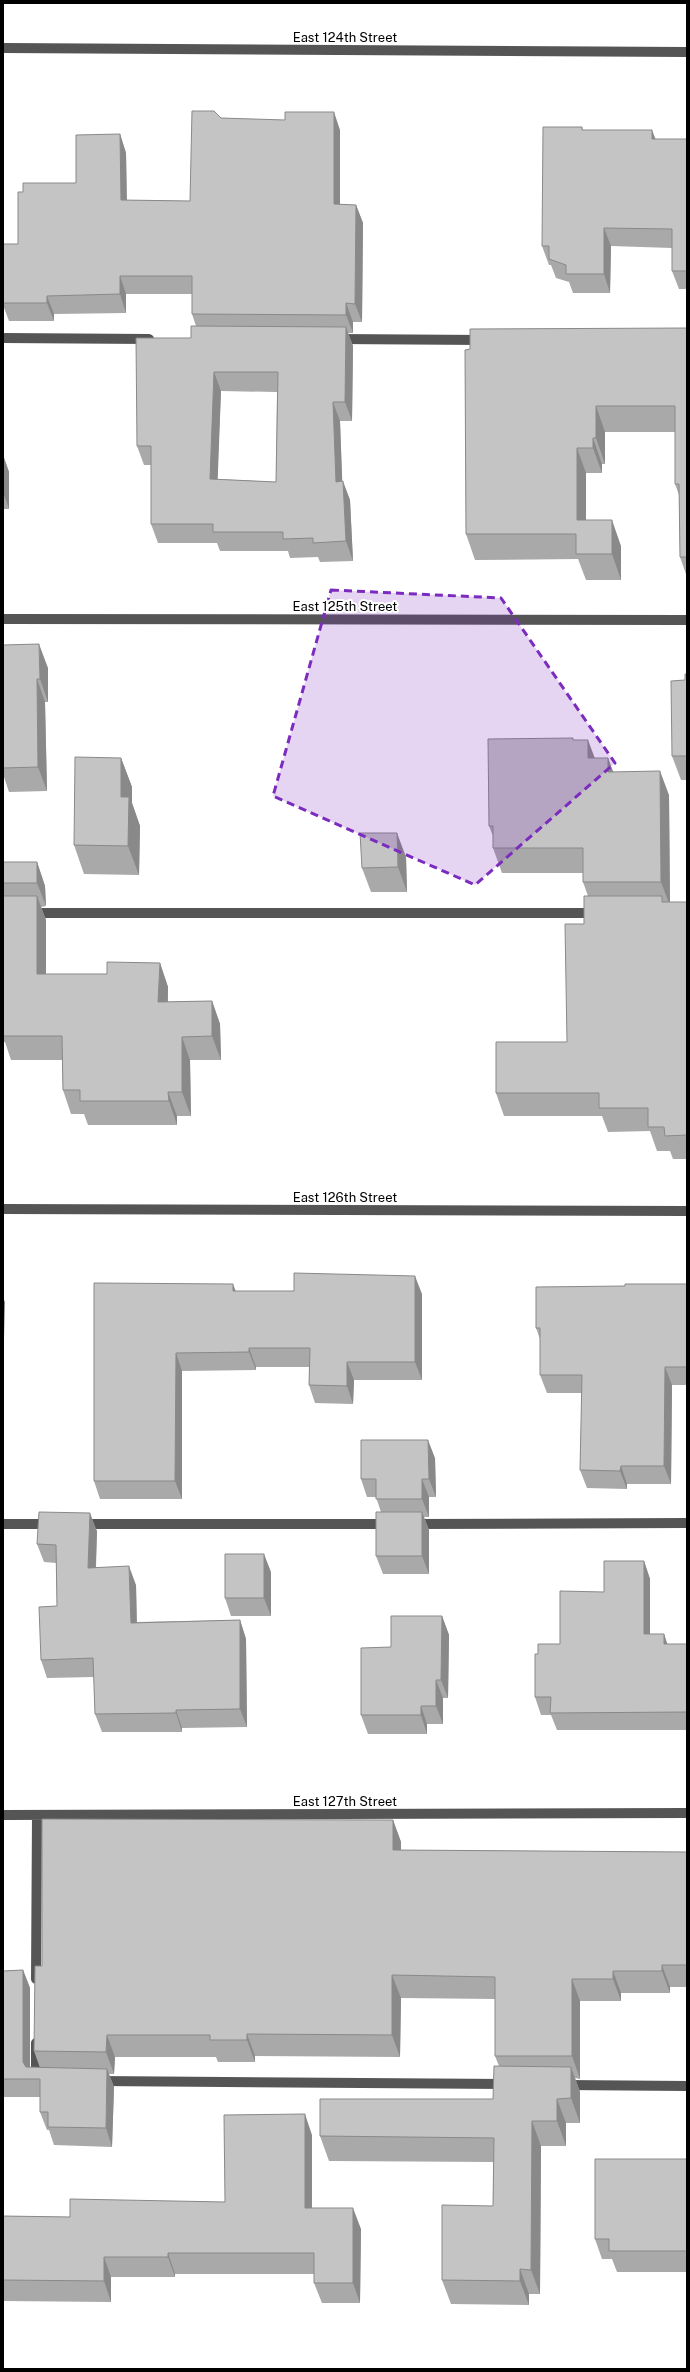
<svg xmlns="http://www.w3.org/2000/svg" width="690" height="2372" viewBox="0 0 690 2372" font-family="'Public Sans',sans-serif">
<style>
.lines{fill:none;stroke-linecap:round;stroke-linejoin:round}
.minor{stroke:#555;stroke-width:10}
.wall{fill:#a9a9a9;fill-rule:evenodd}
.shaded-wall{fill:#898989}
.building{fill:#c4c4c4;stroke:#898989;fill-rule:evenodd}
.marked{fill:#7b2cbf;fill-opacity:0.2;stroke:#7b2cbf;stroke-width:3;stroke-dasharray:8 5;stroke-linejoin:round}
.labels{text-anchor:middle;stroke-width:4;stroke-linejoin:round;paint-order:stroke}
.street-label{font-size:13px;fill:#000;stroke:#fff}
</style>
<rect width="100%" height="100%" fill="#fff"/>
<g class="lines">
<!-- minor -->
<path class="minor" d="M3,48L687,52
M3,338L149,339
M337,339L483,340
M3,619L687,620
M3,913H597
M3,1209L687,1211
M3,1524H51
M81,1524H389
M413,1524L687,1523
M3,1815L687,1813
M36,1979L37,1815
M36,2043V2080
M98,2081L506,2084
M564,2085L687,2086"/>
</g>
<!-- wall -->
<path class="wall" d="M221,118L340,130V204L356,205L363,223L362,322H353V333H348L353,346L352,421H340L342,481L350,500L353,561L320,562L318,557L290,558L288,551H220L217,543H158L151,524V465H144L137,446L191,338L196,326L192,314V294H126V313L54,314V321H9L3,305V244H18L23,192L76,183L120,134L126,153L127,200L190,201ZM221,391L277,392L276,482L217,479Z
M582,127L583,130L655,139H687V289H679L672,271V248L611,246L610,293H573L569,282L556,278L551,265H549L542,246Z
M687,328V577L680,557L679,495L675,484V432H605V464H602V473H586V520L621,546V580H586L578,559L475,560L466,534L465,350Z
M3,455L9,472V509H3Z
M3,645L48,668V702H45L47,791L9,792L4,777H3Z
M687,674V780H681L672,756L685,680Z
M573,740L595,758H608L613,772L669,795L670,902H687V1159H673L670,1151H657L650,1131L608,1132L602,1116H504L496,1093L567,1042L588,896L583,882V873H502L493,848V836L489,826Z
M121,758L132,787V803L140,826L139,875L84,874L74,845Z
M406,857L407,892H371L362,868Z
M3,862H37L45,886L46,906L41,907L46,920V974H107L160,963L168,987V1002L212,1001L220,1024L221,1060H190L191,1116H177V1125H88L84,1114H71L63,1090L62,1060H11L5,1042H3Z
M94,1283L236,1291L422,1294V1380H354L353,1404L315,1403L309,1385V1367H256V1370L182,1371V1499H100L94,1481Z
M687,1284V1385H672L671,1484H627V1489L587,1488L580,1470L582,1393H547L540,1375V1339L536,1328L625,1286Z
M435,1458L436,1497H429V1517H424L429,1530V1574H383L376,1556L381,1512L376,1497H367L361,1479Z
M97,1531L96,1568L136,1585L137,1622L240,1620L246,1639L247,1727L182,1728V1732H102L95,1714L94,1677L47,1678L41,1660L57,1606L56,1563L44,1562L37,1544Z
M644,1561L650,1579V1634H664L667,1644H687V1730H557L551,1715H541L535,1697L538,1654L560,1644L604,1592Z
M271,1572V1616H231L225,1598Z
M442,1616L449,1635L448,1698H443V1724H427V1734H368L361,1715L391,1647Z
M393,1820L401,1842V1850L687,1852V1987H670V1993H621V2001H580V2079L575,2078L580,2092V2123H566V2146H541L540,2294H529V2305L451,2304L442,2280L493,2206V2162L329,2161L320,2136L493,2099L499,2066L495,2056V1999L401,1998L400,2057L255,2056V2062H218L216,2057H115L114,2074H109L114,2087L112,2147L54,2145L49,2130H47L40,2112V2097H3V1971L23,1970L30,1988V2067L40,2068L34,2051L42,1966Z
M312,2135V2208L361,2229L360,2303H322L314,2283V2274H175V2277H111V2302L3,2301V2216L70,2217L225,2202Z
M687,2159V2272H617L612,2259H602L595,2239Z"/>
<!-- shaded-wall -->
<path class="shaded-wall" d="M334,112L340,130V222L334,204Z
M652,130L659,148L652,139Z
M120,134L126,153L127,218L121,200Z
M356,205L363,223L362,322L355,304Z
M604,228L611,246L610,293L604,274Z
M120,276L126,294V313L120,294Z
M47,296L54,314V321L47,303Z
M346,303L353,322V333L346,315Z
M346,327L353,346L352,421L345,402Z
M214,372L221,391L217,498L210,479Z
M333,402L340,421L343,501L336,482Z
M596,406L605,432V464L596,438Z
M593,438L602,464V473L593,448Z
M577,448L586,473V546L577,520Z
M3,455L9,472V509L3,492Z
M343,481L350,500L353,561L346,541Z
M612,520L621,546V580L612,554Z
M39,644L48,668V702L40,679Z
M37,679L45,702L47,791L38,767Z
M588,740L597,764L588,758Z
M121,758L132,787V803L140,826L139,875L128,846L121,797Z
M608,758L617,782L608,772Z
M660,771L669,795L670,906L661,882Z
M397,833L406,857L407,892L398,867Z
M37,862L45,886L46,906L37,883Z
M37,896L46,920V998L37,974Z
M160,963L168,987L167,1026L158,1002Z
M212,1001L220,1024L221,1060L212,1036Z
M182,1037L190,1060L191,1116L182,1092Z
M168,1092L177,1116V1125L169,1101Z
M415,1276L422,1294V1380L415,1362Z
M233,1284L240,1302L233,1291Z
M3,1297L5,1302L4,1339L3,1335Z
M249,1348L256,1367V1370L249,1352Z
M176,1353L182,1371V1499L175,1481Z
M347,1362L354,1380L353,1404L347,1386Z
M665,1367L672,1385L671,1484L664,1466Z
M428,1440L435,1458L436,1497L429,1479Z
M621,1466L627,1484V1489L620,1471Z
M422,1479L429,1497V1517L422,1499Z
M422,1512L429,1530V1574L422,1556Z
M90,1513L97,1531L95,1586L88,1568Z
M264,1554L271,1572V1616L264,1598Z
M644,1561L650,1579V1652L644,1634Z
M129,1566L136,1585L137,1641L131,1623Z
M442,1616L449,1635L448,1698L441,1680Z
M240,1620L246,1639L247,1727L240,1709Z
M664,1634L670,1652L664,1644Z
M436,1680L443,1698V1724L436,1706Z
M421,1706L427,1724V1734L421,1715Z
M176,1710L182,1728V1732L176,1713Z
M393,1820L401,1842V1873L393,1850Z
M662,1965L670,1987V1993L662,1971Z
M23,1970L30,1988V2080L23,2062Z
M613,1971L621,1993V2001L613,1979Z
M392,1975L401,1998L400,2057L392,2035Z
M572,1979L580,2001V2079L572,2056Z
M247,2034L255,2056V2062L247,2040Z
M107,2035L115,2057L114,2074L106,2052Z
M571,2067L580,2092V2123L571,2098Z
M107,2069L114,2087L112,2147L106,2128Z
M557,2099L566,2123V2146L557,2121Z
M305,2114L312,2135V2229L305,2208Z
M532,2121L541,2146L540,2294L531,2270Z
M353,2208L361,2229L360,2303L353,2283Z
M168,2253L175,2274V2277L168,2257Z
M104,2257L111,2277V2302L104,2281Z
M520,2269L529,2294V2305L520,2281Z"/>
<!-- building -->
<path class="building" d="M192,111H214L221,118L285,120V112H334V204L356,205L355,304L346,303V315L192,314V276H120V294L47,296V303H3V244H18V192H23V183H76V135L120,134L121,200L190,201Z
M543,127H582V130H652V139H687V271H672V229L604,228V274H566V265L549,259V246H542Z
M191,326L346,327L345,402H333L336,482L343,481L346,541L313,543V538L283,539V532H213V524H151V446H137L136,338H191ZM214,372H278L276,482L210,479Z
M687,328V557H680L679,484H675V406H596V438H593V448H577V520H612V554H576V534H466L465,350L470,349V329Z
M39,644L40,679H37L38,767L3,768V645Z
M685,674H687V756H672L671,681L685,680Z
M573,738V740H588V758H608V772L660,771L661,882H583V848H493V826H489L488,739Z
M75,757L121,758V797H129L128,846L74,845Z
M360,833H397L398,867L362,868Z
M3,862H37V883H3Z
M3,896H37V974H107V962L160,963L158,1002L212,1001V1036L182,1037V1092H168L169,1101H80V1090H63L62,1036H3Z
M584,896H662V902H687V1135L665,1136L664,1127H648V1108H599V1093H496V1042H567L565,924H584Z
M294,1273L415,1276V1362H347V1386L309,1385L310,1348H249V1352L176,1353L175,1481H94V1283L233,1284V1291H294Z
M625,1284H687V1367H665L664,1466H621L620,1471L580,1470L582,1375H540V1328H536V1287L625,1286Z
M361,1440H428L429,1479H422V1499H376V1479H361Z
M39,1512L90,1513L88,1568L129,1566L131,1623L240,1620V1709L176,1710V1713L95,1714L93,1658L41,1660L39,1607L57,1606L56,1545L37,1544Z
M376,1512H422V1556H376Z
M225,1554H264V1598H225Z
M604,1561H644V1634H664V1644H687V1712L550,1713L551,1697H535V1654H538V1644H560V1591L604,1592Z
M391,1616H442L441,1680H436V1706H421V1715H361V1648L391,1647Z
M42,1819L393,1820V1850L687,1852V1965H662V1971H613V1979H572V2056H495V1977L392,1975V2035L247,2034V2040H210V2035H107L106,2052L34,2051L35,1966H42Z
M23,1970V2062L26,2067L107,2069L106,2128L48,2127V2112H40V2079H3V1971Z
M494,2066L571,2067V2098L557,2099V2121H532L531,2270L520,2269V2281L442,2280V2205L493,2206L494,2138L320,2136V2099H493Z
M305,2114V2208H353V2283H314V2253H168V2257H104V2281L3,2280V2216L70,2217V2199L225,2202L224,2115Z
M595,2159H687V2251H609V2239H595Z"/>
<!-- marked area -->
<path class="marked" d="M331,590L501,598L615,763L475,885L273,796Z"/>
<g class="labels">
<!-- street labels -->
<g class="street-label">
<text x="345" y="42">East 124th Street</text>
<text x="345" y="611">East 125th Street</text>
<text x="345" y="1202">East 126th Street</text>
<text x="345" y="1806">East 127th Street</text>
</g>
</g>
<!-- border -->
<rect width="690" height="2372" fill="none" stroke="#000000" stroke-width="8"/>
</svg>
